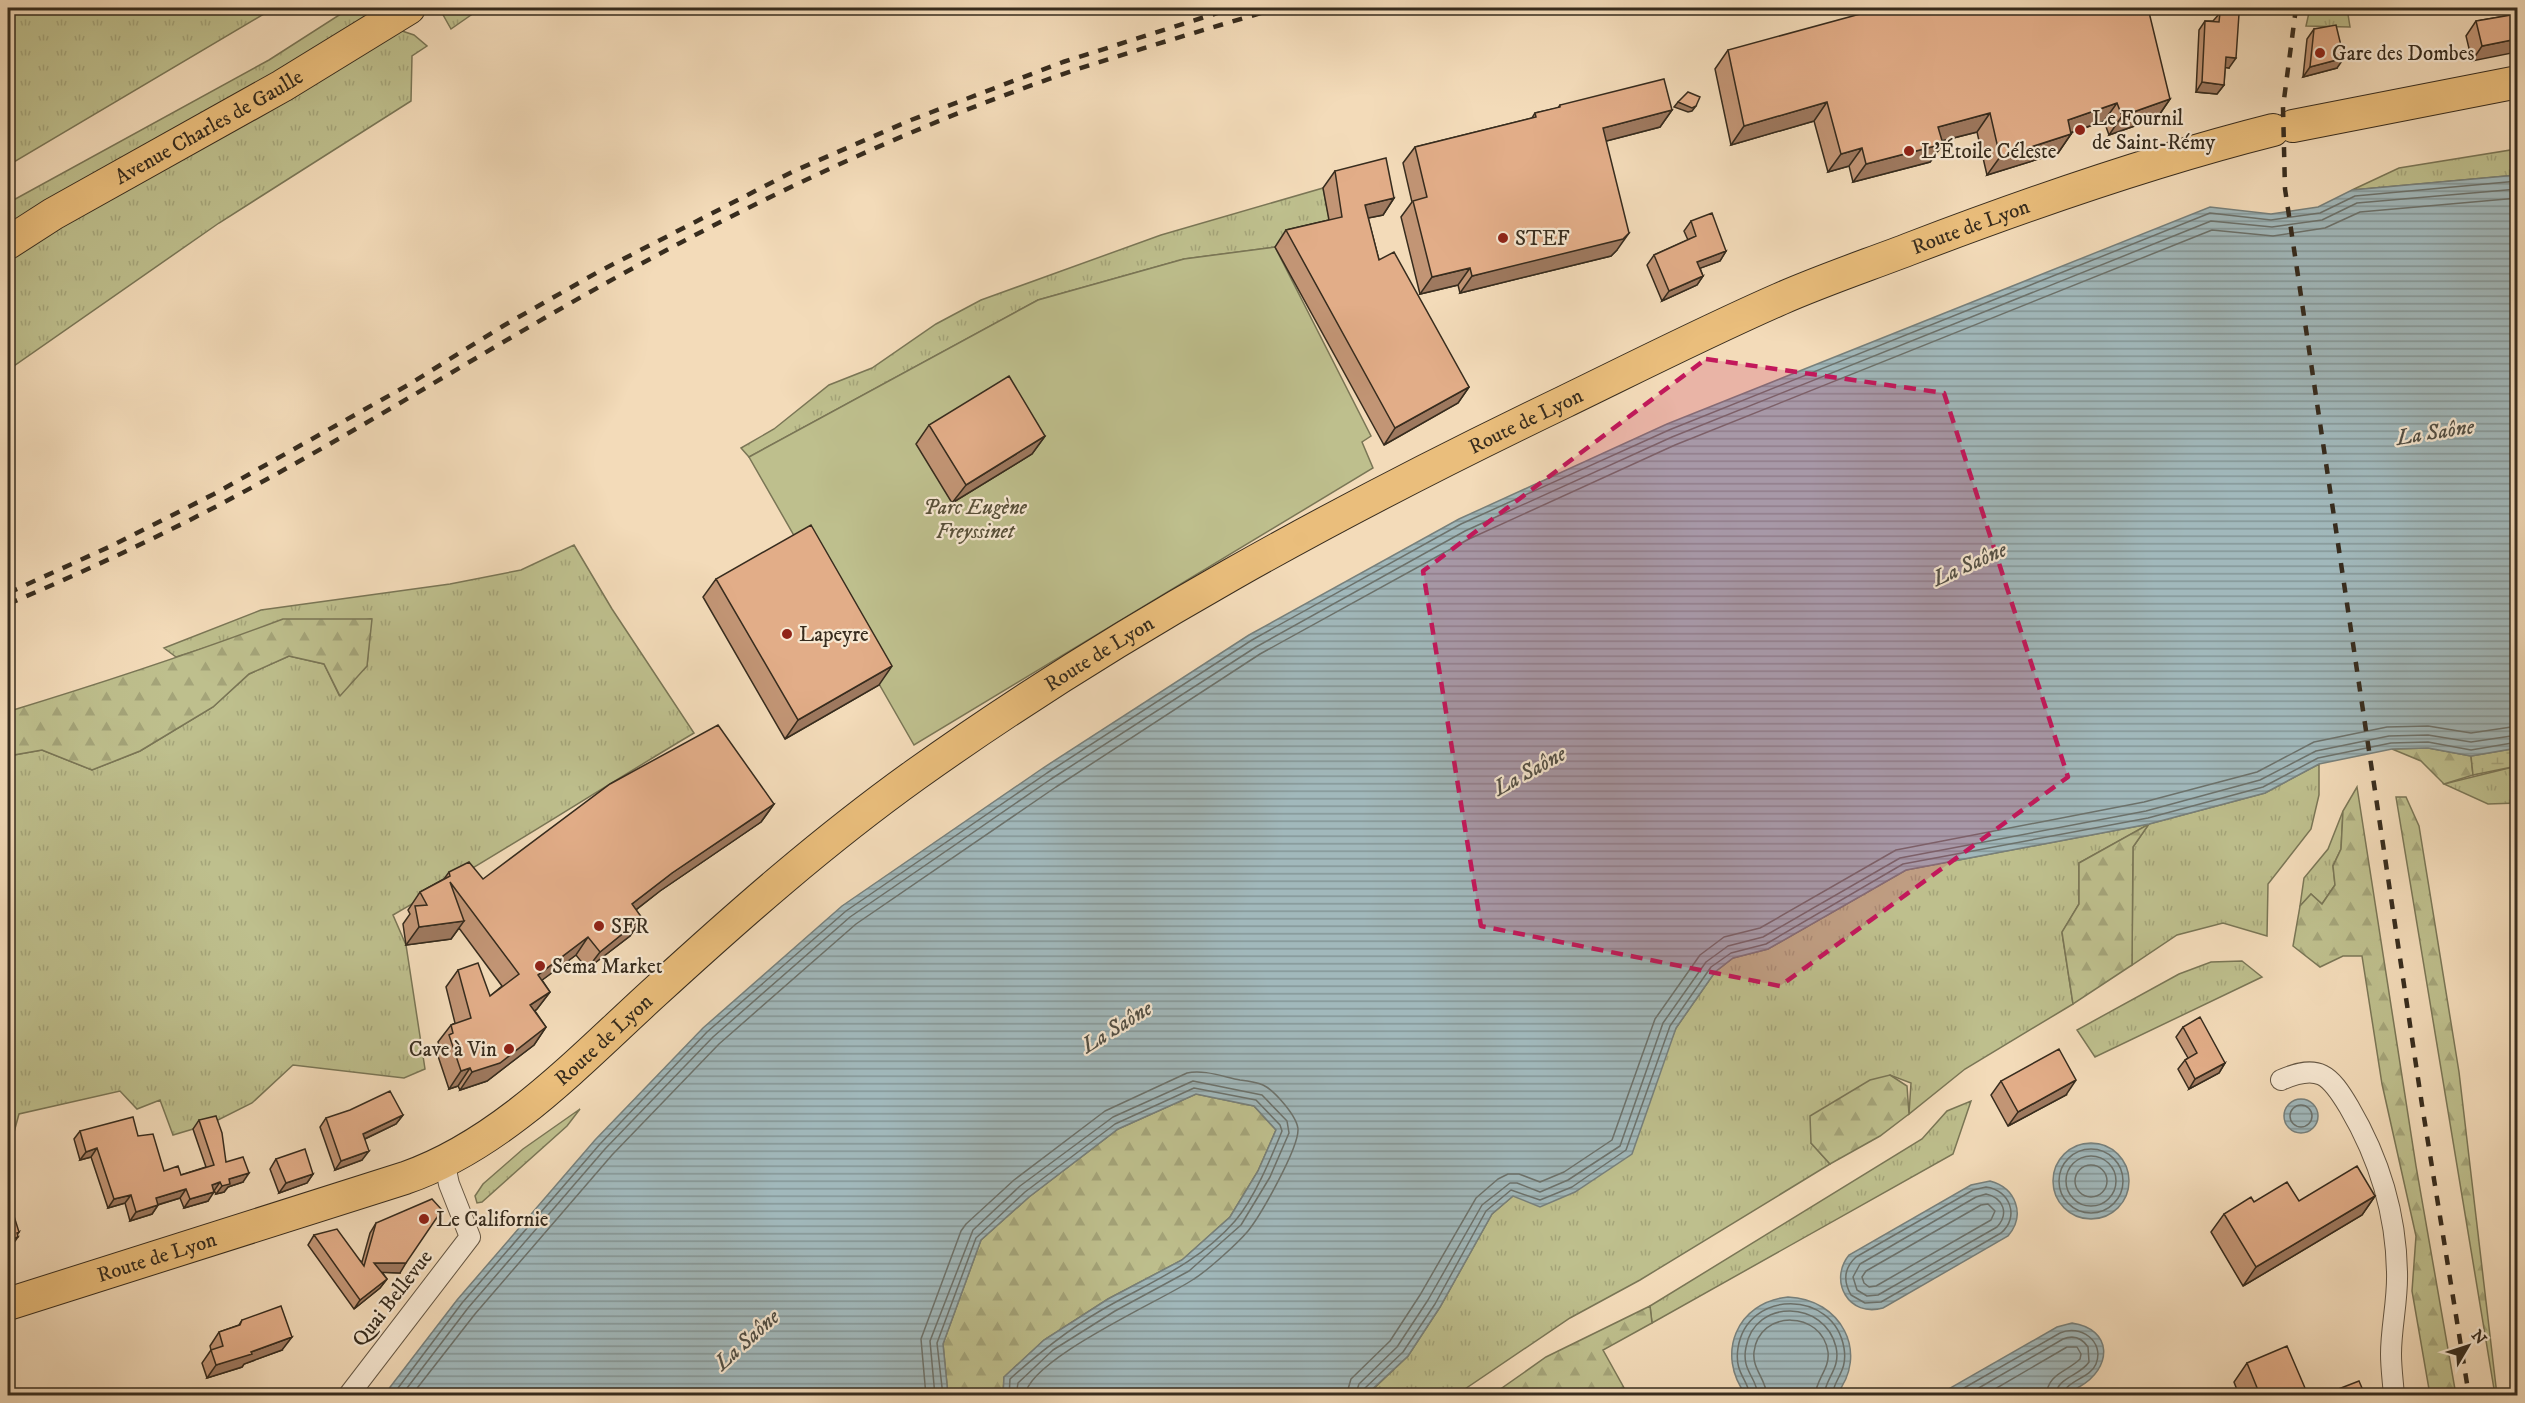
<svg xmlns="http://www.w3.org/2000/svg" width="2525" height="1403" viewBox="0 0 2525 1403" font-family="'IM FELL DW Pica',serif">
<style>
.grass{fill:url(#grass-tufts);stroke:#7a7656;stroke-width:1.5}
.forest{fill:url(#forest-firs);stroke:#7a7656;stroke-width:1.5}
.wetland{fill:url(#wetland-marsh);stroke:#7a7656;stroke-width:1.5}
.park{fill:#bebf8d;stroke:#7a7656;stroke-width:1.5}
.water{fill:url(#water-rules);stroke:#77807c;stroke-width:1.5}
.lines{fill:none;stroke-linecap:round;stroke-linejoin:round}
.shore{stroke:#6c726c;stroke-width:1.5}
.street-casing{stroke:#665845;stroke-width:22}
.primary-casing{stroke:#372c1e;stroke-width:34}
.street{stroke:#f7e8d2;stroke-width:20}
.primary{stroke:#eabe7c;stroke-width:32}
.rail{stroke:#372c1e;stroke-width:4.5;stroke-dasharray:10 10;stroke-linecap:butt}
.wall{fill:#c29575;stroke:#372c1e;stroke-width:1.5}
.shaded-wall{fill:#9e795f;stroke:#372c1e;stroke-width:1.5}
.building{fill:#e2ad88;stroke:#372c1e;stroke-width:1.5}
.marked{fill:#c2185b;fill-opacity:0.2;stroke:#c2185b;stroke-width:4.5;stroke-dasharray:12 8;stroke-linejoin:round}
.poi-dot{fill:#8f2418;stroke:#f7e8d2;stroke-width:2}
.labels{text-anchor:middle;stroke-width:4.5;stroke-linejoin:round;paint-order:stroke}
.poi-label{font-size:21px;fill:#372c1e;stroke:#f7e8d2;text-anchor:start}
.street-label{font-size:21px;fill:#372c1e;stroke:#f7e8d2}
.park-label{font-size:21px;font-style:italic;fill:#59513a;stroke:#f7e8d2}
.water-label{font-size:22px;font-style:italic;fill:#524f45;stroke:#f7e8d2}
</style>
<defs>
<pattern id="grass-tufts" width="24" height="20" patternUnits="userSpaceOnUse" patternTransform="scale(1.5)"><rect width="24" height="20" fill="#bebf8d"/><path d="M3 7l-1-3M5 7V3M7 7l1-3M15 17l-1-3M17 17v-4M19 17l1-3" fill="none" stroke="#a4a479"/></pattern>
<pattern id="forest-firs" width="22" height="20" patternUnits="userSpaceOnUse" patternTransform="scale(1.5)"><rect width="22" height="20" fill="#bebf8d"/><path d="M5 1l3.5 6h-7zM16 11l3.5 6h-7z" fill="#a4a479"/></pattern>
<pattern id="wetland-marsh" width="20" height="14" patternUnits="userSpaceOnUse" patternTransform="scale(1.5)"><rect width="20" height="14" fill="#bebf8d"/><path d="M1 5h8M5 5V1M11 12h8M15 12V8" fill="none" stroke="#a4a479"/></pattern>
<pattern id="water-rules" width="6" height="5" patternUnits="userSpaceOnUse" patternTransform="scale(1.5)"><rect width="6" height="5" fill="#a1b8bb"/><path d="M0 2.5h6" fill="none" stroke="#849697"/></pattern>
</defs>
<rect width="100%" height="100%" fill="#f3dbb9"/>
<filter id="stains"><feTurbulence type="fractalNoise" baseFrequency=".00333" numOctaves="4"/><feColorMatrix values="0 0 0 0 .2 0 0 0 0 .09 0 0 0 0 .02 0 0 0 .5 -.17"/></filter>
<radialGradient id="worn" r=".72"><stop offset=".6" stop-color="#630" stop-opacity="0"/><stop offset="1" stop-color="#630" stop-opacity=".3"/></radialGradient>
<!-- grass -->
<path class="grass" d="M8,8H274L12,163L8,168Z
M350,8H387L290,69L8,224V203L269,60Z
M444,8H481L451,29L442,13Z
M2310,8H2347L2350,27L2306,26Z
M402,31L414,35L427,46L412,56L411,101L219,223L8,370V258L390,34Z
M2517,149V175L2352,190L2399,168Z
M1323,188L1332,233L1275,247L1184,259L1038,300L749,457L741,448L774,429L829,385L872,368L936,324L981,300L1161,235Z
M574,545L612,609L694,733C593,793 495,857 393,915L406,945L425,1069L404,1078L293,1065L252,1103L210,1124L173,1135L160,1100L137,1109L120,1091L19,1114L8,1154V756L42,750L92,770L140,751L213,707L249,674L289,656L324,664L339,695L367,666L371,619L217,644L176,657L164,648L261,610L450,584L521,570Z
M2319,764V795L2311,829L2268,884L2267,936L2223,923L2177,935L2132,965L2133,847L2148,825L2079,863V904L2062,933L2073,1004L1965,1069L1909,1114L1911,1083L1890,1075L1811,1143L1830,1164L1640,1280L1570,1318L1456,1395L1366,1396L1408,1356L1440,1307L1492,1214L1659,1070L1676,1028L1715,972L1733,958L1768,949L1906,870L2149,824L2265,793Z
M2517,766V803L2488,804L2444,784Z
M2343,811L2341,849L2333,866L2335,885L2322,904L2311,894L2300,906L2304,878L2328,849Z
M2242,961L2262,977L2095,1057L2077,1030L2179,974L2211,962Z
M1971,1101L1953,1154L1652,1323L1650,1306L1922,1139L1947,1111Z
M580,1109L567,1126L482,1202L477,1203L475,1196L483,1184L523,1149Z"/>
<!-- forest -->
<path class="forest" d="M283,619H372L367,666L340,696L324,664L289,656L249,674L213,707L140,751L92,770L42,750L8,756V705L10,711C102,683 193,653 283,619Z
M2428,748L2471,756L2473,775L2444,784L2421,761L2392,749Z
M2357,787L2416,1166L2456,1395H2430L2412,1291L2416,1236L2382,1084L2362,956H2343L2320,967L2293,946L2300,906L2311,894L2322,904L2335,885L2333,866L2341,849L2343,811Z
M2396,797H2406L2419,826L2459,1072L2497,1395H2495Z
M2149,824L2133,847L2132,965L2073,1004L2062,932L2079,904V863Z
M1890,1075L1907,1086L1909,1114L1880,1136L1830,1164L1811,1143L1810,1116L1870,1080Z
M1196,1094L1254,1106L1276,1130L1258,1171L1230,1217L1182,1260L1108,1299L1044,1340L1004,1377L1003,1395H948L943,1344L981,1240L1029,1197L1118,1129Z
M1650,1306L1652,1323L1603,1350L1628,1395H1492L1546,1357Z"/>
<!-- wetland -->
<path class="wetland" d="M2517,748V766L2473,775L2471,756Z"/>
<!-- park -->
<path class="park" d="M1275,247L1371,436L1362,442L1373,468L914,745L749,457L1038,300L1184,259Z"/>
<!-- water -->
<path class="water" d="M2517,175V748L2471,756L2428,748L2392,749L2319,764L2265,793L2149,824L1906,870L1768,949L1733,958L1715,972L1676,1028L1632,1154L1575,1192L1540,1207L1513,1196L1492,1214L1440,1307L1408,1356L1366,1395H1003L1004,1377L1044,1340L1108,1299L1182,1260L1230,1217L1258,1171L1276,1130L1254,1106L1196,1094L1118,1129L1029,1197L981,1240L943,1344L948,1395H384L457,1300L595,1140L703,1028L842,906L1043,768L1249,635L1459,519L1667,424L2210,207L2271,214L2318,207L2352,190Z
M2284 1116a17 17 0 1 1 34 0a17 17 0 1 1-34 0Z
M2053 1181a38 38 0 1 1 76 0a38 38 0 1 1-76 0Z
M1990,1181C2016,1188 2026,1215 2008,1236L1883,1308C1849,1318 1828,1281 1849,1255L1971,1185Z
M1788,1297C1841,1299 1870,1353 1836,1395H1746C1715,1354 1737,1302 1788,1297Z
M2072,1323C2113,1329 2113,1368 2079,1387C2074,1390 2068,1395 2063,1396C2051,1397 2038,1396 2026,1396C1996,1396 1967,1396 1938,1395L2057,1327Z"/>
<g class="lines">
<!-- shore -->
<path class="shore" d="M2290 1116a11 11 0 1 1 22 0a11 11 0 1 1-22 0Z
M2059 1181a32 32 0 1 1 64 0a32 32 0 1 1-64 0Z
M2066 1181a25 25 0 1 1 50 0a25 25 0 1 1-50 0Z
M2075 1181a16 16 0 1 1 32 0a16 16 0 1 1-32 0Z
M1986,1187C2010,1190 2020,1217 2001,1233L1881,1302L1865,1303L1851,1295C1843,1281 1844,1268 1856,1257L1973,1190Z
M1986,1194C2004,1198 2009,1214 1997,1227L1878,1295L1867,1296L1857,1290L1853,1277L1860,1264L1976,1197Z
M1988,1204L1995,1211L1991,1220L1876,1286L1869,1287L1864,1283L1862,1277L1866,1271L1981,1205Z
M392,1396L462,1303L600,1144L707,1032L846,911L1047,773L1252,640L1461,524L1669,430L2210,213L2271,220L2320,213L2355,196L2518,181
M401,1396L468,1308L605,1149L713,1037L850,917L1051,779L1256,647L1465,531L1672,437L2211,221L2272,227L2322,220L2357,203L2518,189
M411,1396L475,1314L612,1155L719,1044L856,924L1056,787L1260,654L1469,539L1675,445L2212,230L2273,236L2325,228L2360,212L2518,198
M926,1396L921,1339L961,1231L966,1224L1014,1180L1105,1111L1187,1073C1203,1069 1224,1077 1240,1080C1248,1081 1256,1082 1263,1085C1274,1090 1298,1117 1298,1130C1298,1149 1261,1215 1248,1231C1237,1244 1208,1270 1194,1279C1163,1300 1028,1359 1025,1396
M935,1396L930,1341L973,1230L1020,1186L1113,1117L1193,1081L1262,1095L1287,1121L1289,1133L1270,1177L1241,1225L1189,1271L1115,1311L1053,1350L1018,1383L1016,1396
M943,1396L937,1343L976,1238L1025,1192L1115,1124L1194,1088L1256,1100L1280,1125L1282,1131C1271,1158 1254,1199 1235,1221C1201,1260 1158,1279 1114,1303C1075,1324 1042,1350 1010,1379L1009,1396
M1346,1396L1351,1379L1390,1341L1420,1295L1476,1198L1498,1179L1508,1174H1519L1540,1182L1564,1172L1612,1140L1655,1019L1700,955L1724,937L1760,928L1896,850L2144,802L2257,772L2314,742L2387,727L2428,726L2471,733L2518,726
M1355,1396L1359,1384L1397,1347L1428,1300L1482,1205L1510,1183H1517L1540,1192L1568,1180L1620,1146L1663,1023L1706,962L1728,946L1763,937L1900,858L2146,811L2260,780L2316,751L2389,736L2428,735L2471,742L2518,735
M1362,1396L1364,1389L1403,1352L1435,1304L1486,1211L1511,1190L1540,1200L1572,1187L1626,1150L1670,1026L1711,967L1731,953L1766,944L1903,864L2148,818L2263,787L2318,758L2391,743L2428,742L2471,750L2518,742
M1750,1396C1748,1379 1734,1373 1738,1348C1747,1289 1834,1289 1844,1348C1848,1372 1834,1378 1832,1396
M1758,1396C1757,1377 1741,1371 1746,1347C1755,1298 1825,1300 1836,1347C1841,1369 1825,1378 1824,1396
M1767,1396C1766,1379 1752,1369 1754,1352C1759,1309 1822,1310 1828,1352C1830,1369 1816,1379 1815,1396
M1950,1396L2060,1333C2080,1324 2105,1341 2096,1364C2090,1379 2065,1380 2063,1396
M1965,1396L2063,1339C2073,1335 2082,1338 2088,1347L2089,1362C2080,1376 2057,1377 2055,1396
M1983,1396L2067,1347H2077L2081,1354L2080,1359C2067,1372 2048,1373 2046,1396"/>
<!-- street casing -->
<g class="street-casing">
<path id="street" d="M2281,1080C2319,1063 2330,1075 2349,1107C2379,1158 2396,1213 2397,1272C2398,1300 2391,1327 2391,1354C2391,1368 2393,1382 2394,1396
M348,1396L470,1237L449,1184L444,1161"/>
</g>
<!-- primary casing -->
<g class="primary-casing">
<g id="primary">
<path d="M2293,126L2518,82"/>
<path id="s1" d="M8,243L53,214L282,86L409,8"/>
<path id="s2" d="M8,1304L405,1178C503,1144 581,1059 656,991C739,915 823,841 915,775C1118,630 1339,510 1564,402C1636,367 1707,331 1780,299C1823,280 1868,265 1912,248C2030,203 2150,161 2273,130"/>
</g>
</g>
<!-- street -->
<use href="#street" class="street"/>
<!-- primary -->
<use href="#primary" class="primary"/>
<!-- rail -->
<path class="rail" d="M2296,8L2283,107L2285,189L2422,1105L2469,1396
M8,593L111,546L214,494L408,385L503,326L598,272L794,171L911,120L1063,62L1233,8
M8,604C79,574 150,541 219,505C375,423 523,325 680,243C807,176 939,116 1075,70C1142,48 1210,28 1278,8"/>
</g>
<!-- wall -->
<path class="wall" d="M2220,13L2229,68L2225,67L2224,85L2217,94L2196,92L2199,30L2205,21H2213Z
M2517,14L2472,61L2466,36L2476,21Z
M2314,29L2337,68L2303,77L2307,39Z
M1728,50L2170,99L2157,118L2109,135L2104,121L2071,133V134L2058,153L1987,175L1977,132L1942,141L1943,144L1930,162L1853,182L1849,166L1828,172L1814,121L1731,145L1715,69Z
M1560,105L1672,110L1660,127L1606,141L1617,250L1611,256L1460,293L1458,285L1420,294L1401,217L1412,202L1403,163L1415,147L1532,118L1535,113L1558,108Z
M1335,171L1394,198L1383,215L1368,218L1379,260L1469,387L1458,403L1384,445L1275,247L1286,230L1329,220L1323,188Z
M1691,221L1726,251L1720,261L1700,268L1703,276L1697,285L1662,301L1647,265L1654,255L1688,240L1684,231Z
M929,425L1045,436L1032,454L952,503L916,444Z
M716,579L879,685L785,739L703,597Z
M774,804L761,822L660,891L636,910L642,918L630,936L587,969L576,955L542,980L550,992L537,1009L535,1011L546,1027L534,1045L487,1081L460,1090L458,1086L449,1089L437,1053L440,1048L438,1042L451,1025L455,1023L446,987L458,970L490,996L502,986L459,928L451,939L406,945L403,924L410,914L408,910L420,892L444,879L449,872L483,879Z
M2183,1027L2225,1063L2219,1073L2189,1089L2178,1069L2185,1060L2188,1058L2176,1037Z
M2001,1081L2066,1095L2008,1126L1991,1095Z
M403,1115L396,1124L365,1139L362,1160L335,1170L320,1127L326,1118Z
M199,1120L226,1162L243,1182L228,1187L224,1192L216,1194L214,1191H213L208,1201L184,1208L180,1198L158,1205L152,1214L130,1221L125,1203L108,1208L91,1157L80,1160L74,1139L80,1131L138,1136L164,1171L181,1175L206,1167L193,1129Z
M276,1159L313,1174L307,1183L279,1193L270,1169Z
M2375,1196L2362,1215L2243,1286L2211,1232L2224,1214L2254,1202L2299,1201Z
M376,1223L400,1273L382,1272L387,1279L380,1288L354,1309L308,1245L314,1235L362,1262L370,1233Z
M242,1320L282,1350L244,1364L242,1367L207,1378L202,1363L211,1350L210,1346L219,1332L239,1325Z
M2247,1363L2308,1395H2239L2234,1382Z"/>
<!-- shaded-wall -->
<path class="shaded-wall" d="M2517,39V52L2472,61L2482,46Z
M2226,57L2236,58L2229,68L2219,67Z
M2344,58L2337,68L2303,77L2310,67Z
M2202,82L2224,85L2217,94L2196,92Z
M2170,99L2157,118L2109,135L2122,116Z
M1678,102L1696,106L1692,111L1688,112L1674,107Z
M1827,102L1814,121L1731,145L1744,126Z
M2117,103L2104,121L2055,138L2068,120Z
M1672,110L1660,127L1591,145L1603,128Z
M1990,113L1977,132L1925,145L1938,127Z
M2071,134L2058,153L1987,175L2000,157Z
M1943,144L1930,162L1853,182L1866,164Z
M1862,148L1849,166L1828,172L1841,154Z
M1394,198L1383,215L1353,221L1365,205Z
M1629,233L1617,250L1611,256L1460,293L1472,276Z
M1726,251L1720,261L1690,272L1697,262Z
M1470,268L1458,285L1420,294L1432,277Z
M1703,276L1697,285L1662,301L1669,291Z
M1469,387L1458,403L1384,445L1395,428Z
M1045,436L1032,454L952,503L966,485Z
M892,666L879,685L785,739L798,720Z
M774,804L761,822L660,891L620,922L632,904L672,873Z
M642,918L630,936L587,969L600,952Z
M464,921L451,939L406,945L419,927Z
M588,937L576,955L526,992L538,975Z
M550,992L537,1009L518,1023L530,1005Z
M546,1027L534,1045L487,1081L460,1090L472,1072Z
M2225,1063L2219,1073L2189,1089L2195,1079Z
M470,1068L458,1086L449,1089L461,1071Z
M2076,1080L2066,1095L2008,1126L2018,1112Z
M403,1115L396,1124L356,1143L363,1134Z
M97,1148L91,1157L80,1160L86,1152Z
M369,1151L362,1160L335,1170L341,1161Z
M249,1173L243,1182L228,1187L224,1192L216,1194L222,1186L229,1179Z
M313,1174L307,1183L279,1193L286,1183Z
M220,1182L214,1191L206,1194L212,1185Z
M186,1189L180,1198L150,1207L156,1198Z
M214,1192L208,1201L184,1208L190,1199Z
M131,1195L125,1203L108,1208L114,1199Z
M2375,1196L2362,1215L2243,1286L2256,1267Z
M158,1205L152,1214L130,1221L136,1212Z
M19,1232L15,1238L18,1237L8,1251V1240L17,1233Z
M374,1263H406L400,1273L368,1272Z
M387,1279L380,1288L354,1309L360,1300Z
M292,1337L282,1350L244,1364L242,1367L207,1378L216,1365Z"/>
<!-- building -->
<path class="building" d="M1882,8H2148L2170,99L2122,116L2117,103L2068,120L2071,134L2000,157L1990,113L1938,127L1943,144L1866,164L1862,148L1841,154L1827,102L1744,126L1728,50Z
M2220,13L2239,14L2236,58L2226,57L2224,85L2202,82L2205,21L2219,22Z
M2517,14V39L2482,46L2476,21Z
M2336,25L2344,58L2310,67L2314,29Z
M1664,79L1672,110L1603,128L1629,233L1623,239L1472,276L1470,268L1432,277L1413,201L1427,197L1415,147L1536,117L1535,113L1560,107V105Z
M1688,92L1700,97L1696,106L1692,108L1678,102Z
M1386,158L1394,198L1365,205L1379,260L1394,252L1469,387L1395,428L1286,230L1342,217L1335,171Z
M1712,213L1726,251L1697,262L1703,276L1669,291L1654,255L1696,236L1691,221Z
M1009,376L1045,436L966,485L929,425Z
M811,525L892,666L798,720L716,579Z
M718,725L774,804L672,873L632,904L642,918L600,952L588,937L538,975L550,992L530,1005L546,1027L500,1063L472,1072L470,1068L461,1071L449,1035L453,1033L451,1025L471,1018L458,970L478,963L490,996L519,974L450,882L464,921L419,927L415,906L427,905L420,892L450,876L449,872L469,862L483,879L610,784Z
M2200,1017L2225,1063L2195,1079L2185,1060L2197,1053L2183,1027Z
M2059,1049L2076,1080L2018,1112L2001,1081Z
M390,1091L403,1115L363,1134L369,1151L341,1161L326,1118L350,1110Z
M216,1116L222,1133L226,1162L243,1157L249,1173L229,1179L230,1184L222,1186L220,1182L212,1185L214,1192L190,1199L186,1189L156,1198L158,1205L136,1212L131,1195L114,1199L97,1148L86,1152L80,1131L133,1117L138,1136L153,1134L164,1171L178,1166L181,1175L214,1165L199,1120Z
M305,1149L313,1174L286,1183L276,1159Z
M2357,1166L2375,1196L2256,1267L2224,1214L2251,1197L2254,1202L2287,1182L2299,1201Z
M8,1197L19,1232L17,1233L18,1237L8,1240Z
M432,1199L442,1210L406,1263H374L387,1279L360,1300L314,1235L337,1229L364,1266L376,1223Z
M281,1306L292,1337L251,1352L252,1354L216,1365L211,1350L223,1346L219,1332L240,1325L242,1320Z
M2287,1346L2308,1395H2260L2247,1363Z
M2359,1381L2365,1395H2323Z"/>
<!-- marked area -->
<path class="marked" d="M1706,359L1944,393L2068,777L1780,986L1481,926L1423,571Z"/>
<!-- markers -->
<g class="poi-dot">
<circle cx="2320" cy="53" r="6"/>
<circle cx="2080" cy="130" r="6"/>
<circle cx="1909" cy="151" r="6"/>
<circle cx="1503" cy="238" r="6"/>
<circle cx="787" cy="634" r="6"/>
<circle cx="599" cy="926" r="6"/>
<circle cx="540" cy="966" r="6"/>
<circle cx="509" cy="1049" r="6"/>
<circle cx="424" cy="1219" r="6"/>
</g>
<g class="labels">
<!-- poi labels -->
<g class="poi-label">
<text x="2332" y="60">Gare des Dombes</text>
<text x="2092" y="125">Le Fournil<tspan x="2092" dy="24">de Saint-Rémy</tspan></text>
<text x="1921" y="158">L'Étoile Céleste</text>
<text x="1515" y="245">STEF</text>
<text x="799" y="641">Lapeyre</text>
<text x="611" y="933">SFR</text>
<text x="552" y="973">Sema Market</text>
<text x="497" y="1056" text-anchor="end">Cave à Vin</text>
<text x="436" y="1226">Le Californie</text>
</g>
<!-- street labels -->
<g class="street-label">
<text dy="7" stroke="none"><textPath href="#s1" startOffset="232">Avenue Charles de Gaulle</textPath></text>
<text dy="7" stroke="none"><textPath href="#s2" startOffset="2262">Route de Lyon</textPath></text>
<text dy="7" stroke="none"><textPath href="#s2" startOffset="1776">Route de Lyon</textPath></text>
<text dy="7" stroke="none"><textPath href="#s2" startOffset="1290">Route de Lyon</textPath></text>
<text dy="7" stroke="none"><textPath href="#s2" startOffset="660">Route de Lyon</textPath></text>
<text dy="7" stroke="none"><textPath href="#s2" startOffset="156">Route de Lyon</textPath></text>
<text transform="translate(392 1298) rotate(-52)" y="7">Quai Bellevue</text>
</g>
<!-- park labels -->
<g class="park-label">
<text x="975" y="514">Parc Eugène<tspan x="975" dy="24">Freyssinet</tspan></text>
</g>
<!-- water labels -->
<g class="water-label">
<text transform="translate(2435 431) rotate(-9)" y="8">La Saône</text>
<text transform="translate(1969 563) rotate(-24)" y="8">La Saône</text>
<text transform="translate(1529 770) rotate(-29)" y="8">La Saône</text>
<text transform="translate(1116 1026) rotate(-32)" y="8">La Saône</text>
<text transform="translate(746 1339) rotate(-42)" y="8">La Saône</text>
</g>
</g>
<!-- margin -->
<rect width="2525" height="1403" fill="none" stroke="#f3dbb9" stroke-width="30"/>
<rect x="9" y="9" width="2507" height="1385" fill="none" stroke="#372c1e" stroke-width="3"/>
<rect x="15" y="15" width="2495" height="1373" fill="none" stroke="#372c1e" stroke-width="1.5"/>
<!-- north arrow -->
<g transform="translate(2468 1346) rotate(51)" stroke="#f7e8d2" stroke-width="4.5" paint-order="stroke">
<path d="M0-4.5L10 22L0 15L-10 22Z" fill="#372c1e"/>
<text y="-9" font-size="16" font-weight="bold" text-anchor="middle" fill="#372c1e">N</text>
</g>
<rect width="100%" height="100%" filter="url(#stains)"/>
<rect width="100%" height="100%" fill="url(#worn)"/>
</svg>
